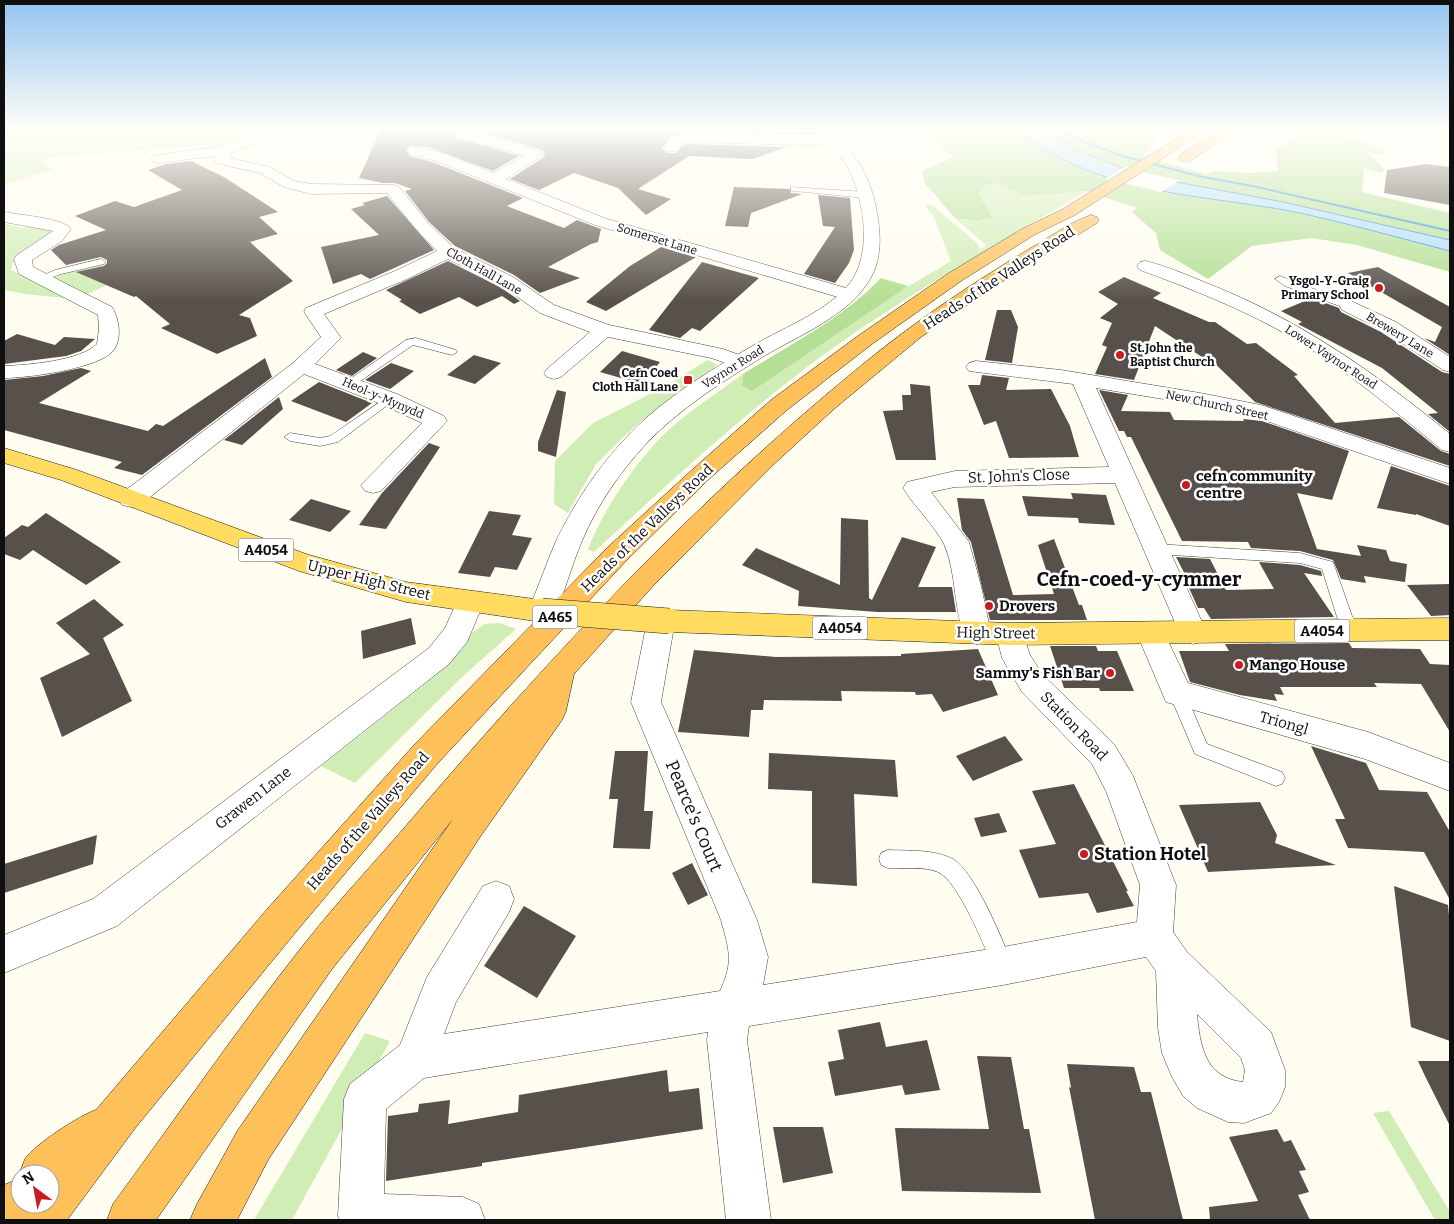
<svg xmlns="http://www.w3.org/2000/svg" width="1454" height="1224" viewBox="0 0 1454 1224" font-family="Bitter,serif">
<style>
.green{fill:#d1edb6}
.forest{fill:#b4df94}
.water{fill:#b1ddfb;stroke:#3291d7}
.pier{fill:#fffcf0}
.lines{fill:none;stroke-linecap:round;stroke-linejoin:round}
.stream{fill:#3291d7;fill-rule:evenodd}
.building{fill:#58504a}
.service-casing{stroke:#424242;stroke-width:1}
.minor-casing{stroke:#424242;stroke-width:1}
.tertiary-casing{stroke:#424242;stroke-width:1}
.primary-casing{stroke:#202020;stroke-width:1}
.trunk-casing{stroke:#202020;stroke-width:1}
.service{fill:#fff;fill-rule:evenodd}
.minor{fill:#fff;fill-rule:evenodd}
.tertiary{fill:#fff;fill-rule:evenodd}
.primary{fill:#ffdc60;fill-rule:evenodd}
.trunk{fill:#fec058;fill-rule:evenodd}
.primary-bridge-casing{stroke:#202020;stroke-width:26;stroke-linecap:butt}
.primary-bridge{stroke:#ffdc60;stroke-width:25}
.poi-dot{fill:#c91c20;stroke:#fff;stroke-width:2}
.labels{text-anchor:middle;stroke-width:5;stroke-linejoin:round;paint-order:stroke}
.far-street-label{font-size:12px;fill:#0f0f0f;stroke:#fff}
.far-poi-label{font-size:12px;font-weight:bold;fill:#0f0f0f;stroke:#fff;text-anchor:end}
.shield{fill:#fff;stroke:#575757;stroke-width:1}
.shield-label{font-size:14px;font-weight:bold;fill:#0f0f0f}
.street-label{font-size:15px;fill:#0f0f0f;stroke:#fff}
.poi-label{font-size:15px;font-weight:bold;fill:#0f0f0f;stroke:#fff;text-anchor:start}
.near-street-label{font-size:18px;fill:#0f0f0f;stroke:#fff}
.near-poi-label{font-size:18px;font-weight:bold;fill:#0f0f0f;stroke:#fff;text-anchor:start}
.district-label{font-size:20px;font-weight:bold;fill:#0f0f0f;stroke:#fff}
</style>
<rect width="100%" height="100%" fill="#fffcf0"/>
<!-- green -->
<path class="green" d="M4,131H262L223,144L53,157L39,162L54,169L4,184Z
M994,183L1027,196L1086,191C999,244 909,293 826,353C744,413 669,483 594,552L588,549C604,508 640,455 673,426C695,407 720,391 743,374L742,385L951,261L933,215L924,205L931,204L977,243L980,249L986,245L955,218L976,221L984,204L978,194L985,186Z
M4,224L24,228L36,225L56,232C40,241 14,251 11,270L74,299L25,294L4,290Z
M102,263L106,265L83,275L107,285L85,295L54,280L56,277L62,274Z
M707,360L717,364L714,368L634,427L596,464L568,513L554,504L555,461L593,423L668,385Z
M499,623L516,629L461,678L355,783L321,766L425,684L463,648L473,632L485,624Z
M365,1033L390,1041L292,1220H254Z
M1389,1111L1450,1212V1220H1435L1373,1113Z"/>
<!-- forest -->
<path class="forest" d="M931,131H1018L1036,144L1076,165L1121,167L1083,153L1042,131H1163L1143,156L1205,174L1215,171L1249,173L1278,171L1276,151L1295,134L1336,133L1384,149L1383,154L1367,152L1385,170L1381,173L1364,168L1362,192L1450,213V272L1357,245L1311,238L1252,246L1208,279L1160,250L1156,233L1132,212L1137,208L1086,191L1027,196L994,183L985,186L978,194L992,217L976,221L955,218L924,182L922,171L953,157L944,149Z
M881,278L908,286L752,391L742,385L743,374C791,344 842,319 881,278Z"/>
<!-- water -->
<path class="water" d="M1018,131H1042L1083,153L1144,176L1283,202L1450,240V251C1399,238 1347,223 1295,212C1234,200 1169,197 1109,178C1076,168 1045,151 1018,131Z"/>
<!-- pier -->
<path class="pier" d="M1126,166L1145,173L1180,180L1161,192L1105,179Z"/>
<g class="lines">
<!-- stream -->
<path class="stream" d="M1064,131H1068L1074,136L1120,154L1199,175L1257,186L1450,230V232L1257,188L1198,177L1118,156L1072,138Z"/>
</g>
<!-- building -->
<path class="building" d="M380,131H454L456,137L519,156L493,171L428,147L410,146L406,150L410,156L435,163L523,198L507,206L564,228L577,220L601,229L598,242L591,244L548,267L580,278L540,293L514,275L455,246L429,222L405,191L412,189L395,183H383L359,178Z
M479,131H818L820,135L687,132L671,136L662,148L666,153H676L682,146L687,144L787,147L752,159L689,156L638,189L671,199L646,215L618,188L574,173L539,190L510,179L544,157L545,154L542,150Z
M191,161L224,177L278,212L259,217L278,234L250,242L293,281L239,315L250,318L257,336L217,354L161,328L170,324L136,296L134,297L76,272L104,266L107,263V260L101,257L66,265L51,250L59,245L106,230L75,216L115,201L134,207L182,190L148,170L166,164Z
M1426,164L1450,167V205L1384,193L1387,170Z
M734,187L789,189L791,193L802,194L751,213L748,227L725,226Z
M818,195L850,198L854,250L849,263L835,283L804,274L835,227L823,226Z
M387,196L434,250L370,279L361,274L333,284L321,247L379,235L351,209L365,205L362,203Z
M661,247L696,257L606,311L586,302L630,266Z
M448,261L500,287L520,301L514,304L502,296L477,307L459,297L420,314L399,301L402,300L386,290Z
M702,262L759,278L700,331L692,328L680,338L649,330Z
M1378,267L1450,307V355L1424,338L1435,342L1442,327L1348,273Z
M1124,277L1161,293L1153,298L1209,322H1215L1247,344L1256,343L1298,375L1294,376L1335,423L1399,417L1441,451L1450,454V466L1255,402L1209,358L1205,359L1155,326L1134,380L1095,374L1107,347L1102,345L1112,323L1100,318L1118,304L1098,292Z
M1312,298L1339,308L1341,312L1381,332L1442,372L1450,374V432L1428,414L1438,413L1382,368L1298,324L1302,322L1281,311Z
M997,310H1011L1018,327L1012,363L985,360Z
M17,334L55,345L64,337L95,339L81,351L66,356L4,364V341Z
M622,351L660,362L642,384L600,372Z
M363,352L377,358L352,376L336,370Z
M474,355L501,363L475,384L447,375Z
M265,358L272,377L142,475L114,468L122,462L4,430V380L43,376L81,368L91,371L39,403L148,431L156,424L163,426Z
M391,363L414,371L390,389L365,380Z
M982,375L1009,378L1006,390L1051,389L1070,426L1079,457L1009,458L996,421L984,425L968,385H980Z
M319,382L372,403L346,422L291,401Z
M910,384L930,386L936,460H896L883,411L903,410L902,395H911Z
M557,390L566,392L556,457L538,451V442Z
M1099,390L1128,395L1121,411L1170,412L1174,420L1244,421L1243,419L1262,421L1349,451L1332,500L1297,493L1317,549L1361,556L1357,545L1386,550L1390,561L1407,564L1405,582L1364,576L1366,583L1341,579L1333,560L1300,551L1251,548L1248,542L1182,541L1131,437H1127L1124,431H1119Z
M279,397L283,409L242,445L224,440Z
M429,443L440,447L386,529L359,525L382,493Z
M1391,466L1450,486V526L1416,514V515L1377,508Z
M1071,493L1106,495L1115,525L1079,523L1078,518L1028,516L1022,496L1073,499Z
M957,498L984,499L1013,595L1054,594L1038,545L1054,539L1079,605H1082L1087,620H990L971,542L962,530Z
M311,499L351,511L330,532L289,520Z
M489,511L521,515L512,535L532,538L517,570L495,567L490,577L458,573Z
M46,513L105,551L121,562L86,585L33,550L20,560L4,554V538L22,525L28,527Z
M841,518L868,520L869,598L872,600L902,537L936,547L918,587H952L956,612H877L798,606L799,591L742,565L756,548L840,585Z
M1176,557L1210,559L1226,590L1274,589L1259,562L1300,565L1321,571L1322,576L1304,573L1334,617L1211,619L1204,608H1198L1189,588H1192Z
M1450,584V615L1431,616L1407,585Z
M94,599L124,625L103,638L132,701L62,737L40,678L90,654L56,623Z
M411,618L416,644L363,659L361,631Z
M1349,643L1352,648L1420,649L1430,664L1450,665V732L1421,684L1374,683L1377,687H1280L1284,695L1274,694L1277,701L1240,695L1190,682L1179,651H1229L1225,644Z
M1050,646H1096L1098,651H1117L1134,691H1100L1099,688H1064Z
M978,649L998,695L943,712L932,694L916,695L915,692L841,691L842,701L764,700L763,710H751L749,737L678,732L694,650L776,657L901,656V654Z
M1005,736L1023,760L973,781L956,756Z
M1311,746L1366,763L1379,790L1427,792L1450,832V900L1424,852L1348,848L1335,819H1345Z
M615,751H648L644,811H653L650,849L613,848L618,799H609Z
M769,753L895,760L898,797L854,794L857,886L812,883V791L768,789Z
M1074,784L1128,891H1126L1134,906L1097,913L1088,893L1039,898L1019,850L1056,844L1032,791Z
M1260,802L1277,835L1275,843L1336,865L1208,872L1179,805Z
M999,813L1007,832L981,837L974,818Z
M97,835L93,864L4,893V864Z
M692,863L708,895L688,905L672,873Z
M1394,886L1448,905L1450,925V1041L1411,1027Z
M524,906L576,936L537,998L484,966Z
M880,1022L886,1047L927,1040L940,1090L905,1095L902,1085L835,1096L828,1062L844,1059L838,1030Z
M977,1056L1011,1057L1024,1129H1029L1041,1193L902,1191L895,1128L989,1129Z
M1418,1061H1450V1126L1425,1076Z
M1067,1064L1134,1067L1141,1092H1151L1183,1220H1095L1069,1087L1071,1088Z
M667,1070L669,1092L699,1088L703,1129L482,1163V1166L386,1181L388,1116L418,1112L419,1104L450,1100L448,1124L518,1112L519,1095Z
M773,1127H823L833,1173L783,1183Z
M1277,1129L1284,1142L1291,1140L1306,1170L1299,1171L1309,1192L1298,1195L1310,1220H1210L1209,1207L1258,1201L1229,1137Z"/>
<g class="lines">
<!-- service casing -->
<g class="service-casing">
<path id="service" d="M791,187L866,192L870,195L866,198L794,191H791Z
M101,259L106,262L104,264L61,274L42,281L37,278L55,270Z
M1280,276L1353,304L1354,306L1353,308H1345L1285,286L1275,279Z
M416,338L456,350L457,352L452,355L413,345L353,386H345L343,384L406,340Z
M389,396L395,399L393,401L338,442L320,446L290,441L284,437L290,433L320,438L330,436Z
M1156,544L1300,553L1333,562L1352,616L1361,630L1358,634L1353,636L1348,634L1337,617L1322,569L1300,563L1156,554L1151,553L1149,549L1151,545Z
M1177,686L1183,688L1207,744L1282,772L1285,778L1282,784L1276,786L1195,754L1169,693L1171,688Z
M888,850C909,851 933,849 953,859C975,872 1003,941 1013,966L1010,973L1003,976L996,973C986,951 959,881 938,872C924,866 904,869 888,868L881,865L879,859L881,853Z"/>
</g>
<!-- minor casing -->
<g class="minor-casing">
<path id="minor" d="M264,131H283L281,134L231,153L229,158L270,167L294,181L311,184L395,185L400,188L428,223L454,248L513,277L554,305L609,325L723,349L748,358L751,362L748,366L741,368L711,358L608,337L561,377L554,379L547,377L544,373L547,369L590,332L540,313L501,285L448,259L407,279L324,314L341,338L315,364L397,394L444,416L447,421L381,491L373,493L365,491L361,485L422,423L381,404L304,374L140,505L131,507L122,505L119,499L122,493L293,363L321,337L304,312L306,308L395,271L437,251L416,229L387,193L311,194L284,187L260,173L215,163L213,160L215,156L158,163L153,162L151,159L153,156L158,155L223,146Z
M456,131H473L541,152L543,155L506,179L607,219L853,290L856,294L853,298L847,299L841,298L595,225L436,161L410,154L408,151L410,148C427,144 475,166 493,173L524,156L457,135Z
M687,134L837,138L844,142L837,146L687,142L681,144L676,151H666L664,148L671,138Z
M4,212C18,215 64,218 71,229L62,241L32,260L33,267L112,307C120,320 123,343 110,354C91,369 28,378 4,378V366C28,365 80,361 97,344L99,329L98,315L19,274L14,259L17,255L53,231L4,222Z
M1146,261C1166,266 1185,274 1204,282C1297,318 1373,371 1450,434V452L1442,450C1394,410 1346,370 1293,338C1245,310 1192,289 1140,270L1137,266L1140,262Z
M1349,300L1396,322L1450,357V372L1443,370L1382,330L1342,310L1340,306L1342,302Z
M976,361L1061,370L1200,393L1261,405L1450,468V484L1255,417L1200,405L1096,388L1207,633L1203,641L1193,644L1183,641L1115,483L955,487L931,492L969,542L981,586L991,633L987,641L977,644L967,641C953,614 957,572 944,544C935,526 914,506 903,488L907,482L955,471L1109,467L1073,384L969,371L966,367L969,363Z
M470,592L480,595L484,602L467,642L449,664L117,926L4,973V935L93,899L429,648L445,628L460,595Z
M661,610L671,613L675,621L661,702L757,920L768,957L763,985L1003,947L1137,922L1140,885L1106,791L1092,764L1022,692L1002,658L996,634L1000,626L1010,623L1020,626L1030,655L1042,674L1114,744L1133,776L1176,885L1173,932L1187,952L1271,1032L1285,1070V1087L1279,1102L1271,1113L1244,1123L1228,1122L1197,1108L1183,1096L1172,1077L1162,1053L1158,1028L1156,971L1146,957L1003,985L749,1026L747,1040L771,1220H726L707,1040L708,1032L424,1078L386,1109L384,1194L463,1197L479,1204L485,1220H340L338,1216L344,1099L350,1084L400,1045L427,977L483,886L496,881L509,886L514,899L509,912L456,1002L444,1034L720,991C734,961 729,950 721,920L631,702L647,621L651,613ZM1197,1014L1241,1058L1245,1070L1243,1082C1205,1078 1200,1046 1197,1014Z
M1151,623L1161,626L1188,683L1368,732L1450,763V791L1365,759L1166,702L1137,634L1141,626Z"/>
</g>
<!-- tertiary casing -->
<g class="tertiary-casing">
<path id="tertiary" d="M820,131H834C857,155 872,180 877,213C881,235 882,259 870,279C850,315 798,336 764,356C722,382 680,408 646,444C620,472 597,505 582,541C571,566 565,594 552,618L542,622L532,618L528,611C538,588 546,564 556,541C578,495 608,453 645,419C680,388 721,364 761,341C790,325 837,306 854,277C872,245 863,195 846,164C839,151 828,142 820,131Z"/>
</g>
<!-- primary casing -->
<g class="primary-casing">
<path id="primary" d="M4,448L77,470L306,554L406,582L542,600L552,604L556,611L552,618L542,622L406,602L299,571L61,480L4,463Z
M669,610L1010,623L1450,618V640L1010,645L669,632L659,629L655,621L659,613Z"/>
</g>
<!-- trunk casing -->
<g class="trunk-casing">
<path id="trunk" d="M1189,131H1205L1075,215L1034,235L961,281L872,344L787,410L709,479L626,561L437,764L295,933L136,1127L67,1220H4V1185L20,1178V1204H50V1174H20V1176L19,1174C21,1169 23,1164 25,1159C34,1145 80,1115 96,1110L269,907L415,744L608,547L693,469L771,400L858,336L949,273L1022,229L1063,209Z
M1217,131H1233L1190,161H1180L1178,158L1180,155Z
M1091,215L1097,217L1099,220L1097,223L995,286L921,337L834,409L772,466L653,586L574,674L566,711L562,720L480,837L268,1160L237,1220H190L197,1204L238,1130L453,819L332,969L156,1220H107L113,1204C177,1117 238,1028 305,943C339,900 376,861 411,820C550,657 695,501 862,365C914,322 971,284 1029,249C1049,238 1070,222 1091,215Z"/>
</g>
<!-- service -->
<use href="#service" class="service"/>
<!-- minor -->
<use href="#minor" class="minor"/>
<!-- tertiary -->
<use href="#tertiary" class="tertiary"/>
<!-- primary -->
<use href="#primary" class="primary"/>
<!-- trunk -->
<use href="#trunk" class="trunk"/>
<!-- primary-bridge casing -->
<g class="primary-bridge-casing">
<path id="primary-bridge" d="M542,611L669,621"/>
</g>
<!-- primary-bridge -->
<use href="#primary-bridge" class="primary-bridge"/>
</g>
<!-- sky -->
<linearGradient id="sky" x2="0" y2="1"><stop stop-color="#92c4f0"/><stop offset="0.43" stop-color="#fffef8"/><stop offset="1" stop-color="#fffef8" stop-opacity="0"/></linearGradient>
<rect width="1454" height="302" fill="url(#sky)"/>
<!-- markers -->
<g class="poi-dot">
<circle cx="1379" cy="288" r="5"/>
<circle cx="1120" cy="355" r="5"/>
<rect x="683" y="375" width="10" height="10" rx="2.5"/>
<circle cx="1186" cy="485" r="5"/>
<circle cx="989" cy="606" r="5"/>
<circle cx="1239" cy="665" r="5"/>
<circle cx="1110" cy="673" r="5"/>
<circle cx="1084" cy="854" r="5"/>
</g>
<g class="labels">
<!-- far-street labels -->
<g class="far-street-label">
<text transform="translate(657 239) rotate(17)" y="4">Somerset Lane</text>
<text transform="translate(484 271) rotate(29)" y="4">Cloth Hall Lane</text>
<text transform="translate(1400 335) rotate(31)" y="4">Brewery Lane</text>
<text transform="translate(1331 357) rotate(33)" y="4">Lower Vaynor Road</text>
<text transform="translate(733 367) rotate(-32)" y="4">Vaynor Road</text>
<text transform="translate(383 398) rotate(23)" y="4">Heol-y-Mynydd</text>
<text transform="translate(1217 405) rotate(12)" y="4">New Church Street</text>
</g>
<!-- far-poi labels -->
<g class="far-poi-label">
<text x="1369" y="285">Ysgol-Y-Graig<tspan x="1369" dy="14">Primary School</tspan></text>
<text x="1130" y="352" text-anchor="start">St.John the<tspan x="1130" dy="14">Baptist Church</tspan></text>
<text x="678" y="377">Cefn Coed<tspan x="678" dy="14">Cloth Hall Lane</tspan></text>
</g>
<!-- shield labels -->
<g class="shield">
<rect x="238.5" y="538.5" width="55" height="23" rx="4"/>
<rect x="532.5" y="605.5" width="45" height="23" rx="4"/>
<rect x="812.5" y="616.5" width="55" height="23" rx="4"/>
<rect x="1294.5" y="619.5" width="55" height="23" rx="4"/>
</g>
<g class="shield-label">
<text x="266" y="555">A4054</text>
<text x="555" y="622">A465</text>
<text x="840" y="633">A4054</text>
<text x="1322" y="636">A4054</text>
</g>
<!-- street labels -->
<g class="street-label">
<text transform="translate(999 278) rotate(-33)" y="5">Heads of the Valleys Road</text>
<text transform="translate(1019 476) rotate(-2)" y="5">St. John's Close</text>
<text transform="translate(647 528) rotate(-44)" y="5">Heads of the Valleys Road</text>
<text transform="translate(369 580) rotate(14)" y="5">Upper High Street</text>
<text transform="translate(996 633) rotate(1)" y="5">High Street</text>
<text transform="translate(1284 723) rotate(16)" y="5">Triongl</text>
<text transform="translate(1074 726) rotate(46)" y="5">Station Road</text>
<text transform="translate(253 798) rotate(-38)" y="5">Grawen Lane</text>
<text transform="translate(368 821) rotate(-49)" y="5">Heads of the Valleys Road</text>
</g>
<!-- poi labels -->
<g class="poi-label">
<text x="1196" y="481">cefn community<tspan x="1196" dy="17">centre</tspan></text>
<text x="999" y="611">Drovers</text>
<text x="1249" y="670">Mango House</text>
<text x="1100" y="678" text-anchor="end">Sammy's Fish Bar</text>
</g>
<!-- near-street labels -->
<g class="near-street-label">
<text transform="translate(694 816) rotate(67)" y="6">Pearce's Court</text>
</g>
<!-- near-poi labels -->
<g class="near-poi-label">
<text x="1094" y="860">Station Hotel</text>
</g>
<!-- district labels -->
<g class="district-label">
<text x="1139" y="586">Cefn-coed-y-cymmer</text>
</g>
</g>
<!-- border -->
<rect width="1454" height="1224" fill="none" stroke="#0f0f0f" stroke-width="10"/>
<!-- north arrow -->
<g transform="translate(35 1189) rotate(328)"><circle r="24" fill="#ffffff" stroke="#9f9f9f"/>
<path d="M0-4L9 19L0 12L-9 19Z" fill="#c91c20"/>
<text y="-8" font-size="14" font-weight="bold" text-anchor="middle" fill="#0f0f0f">N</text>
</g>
</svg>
